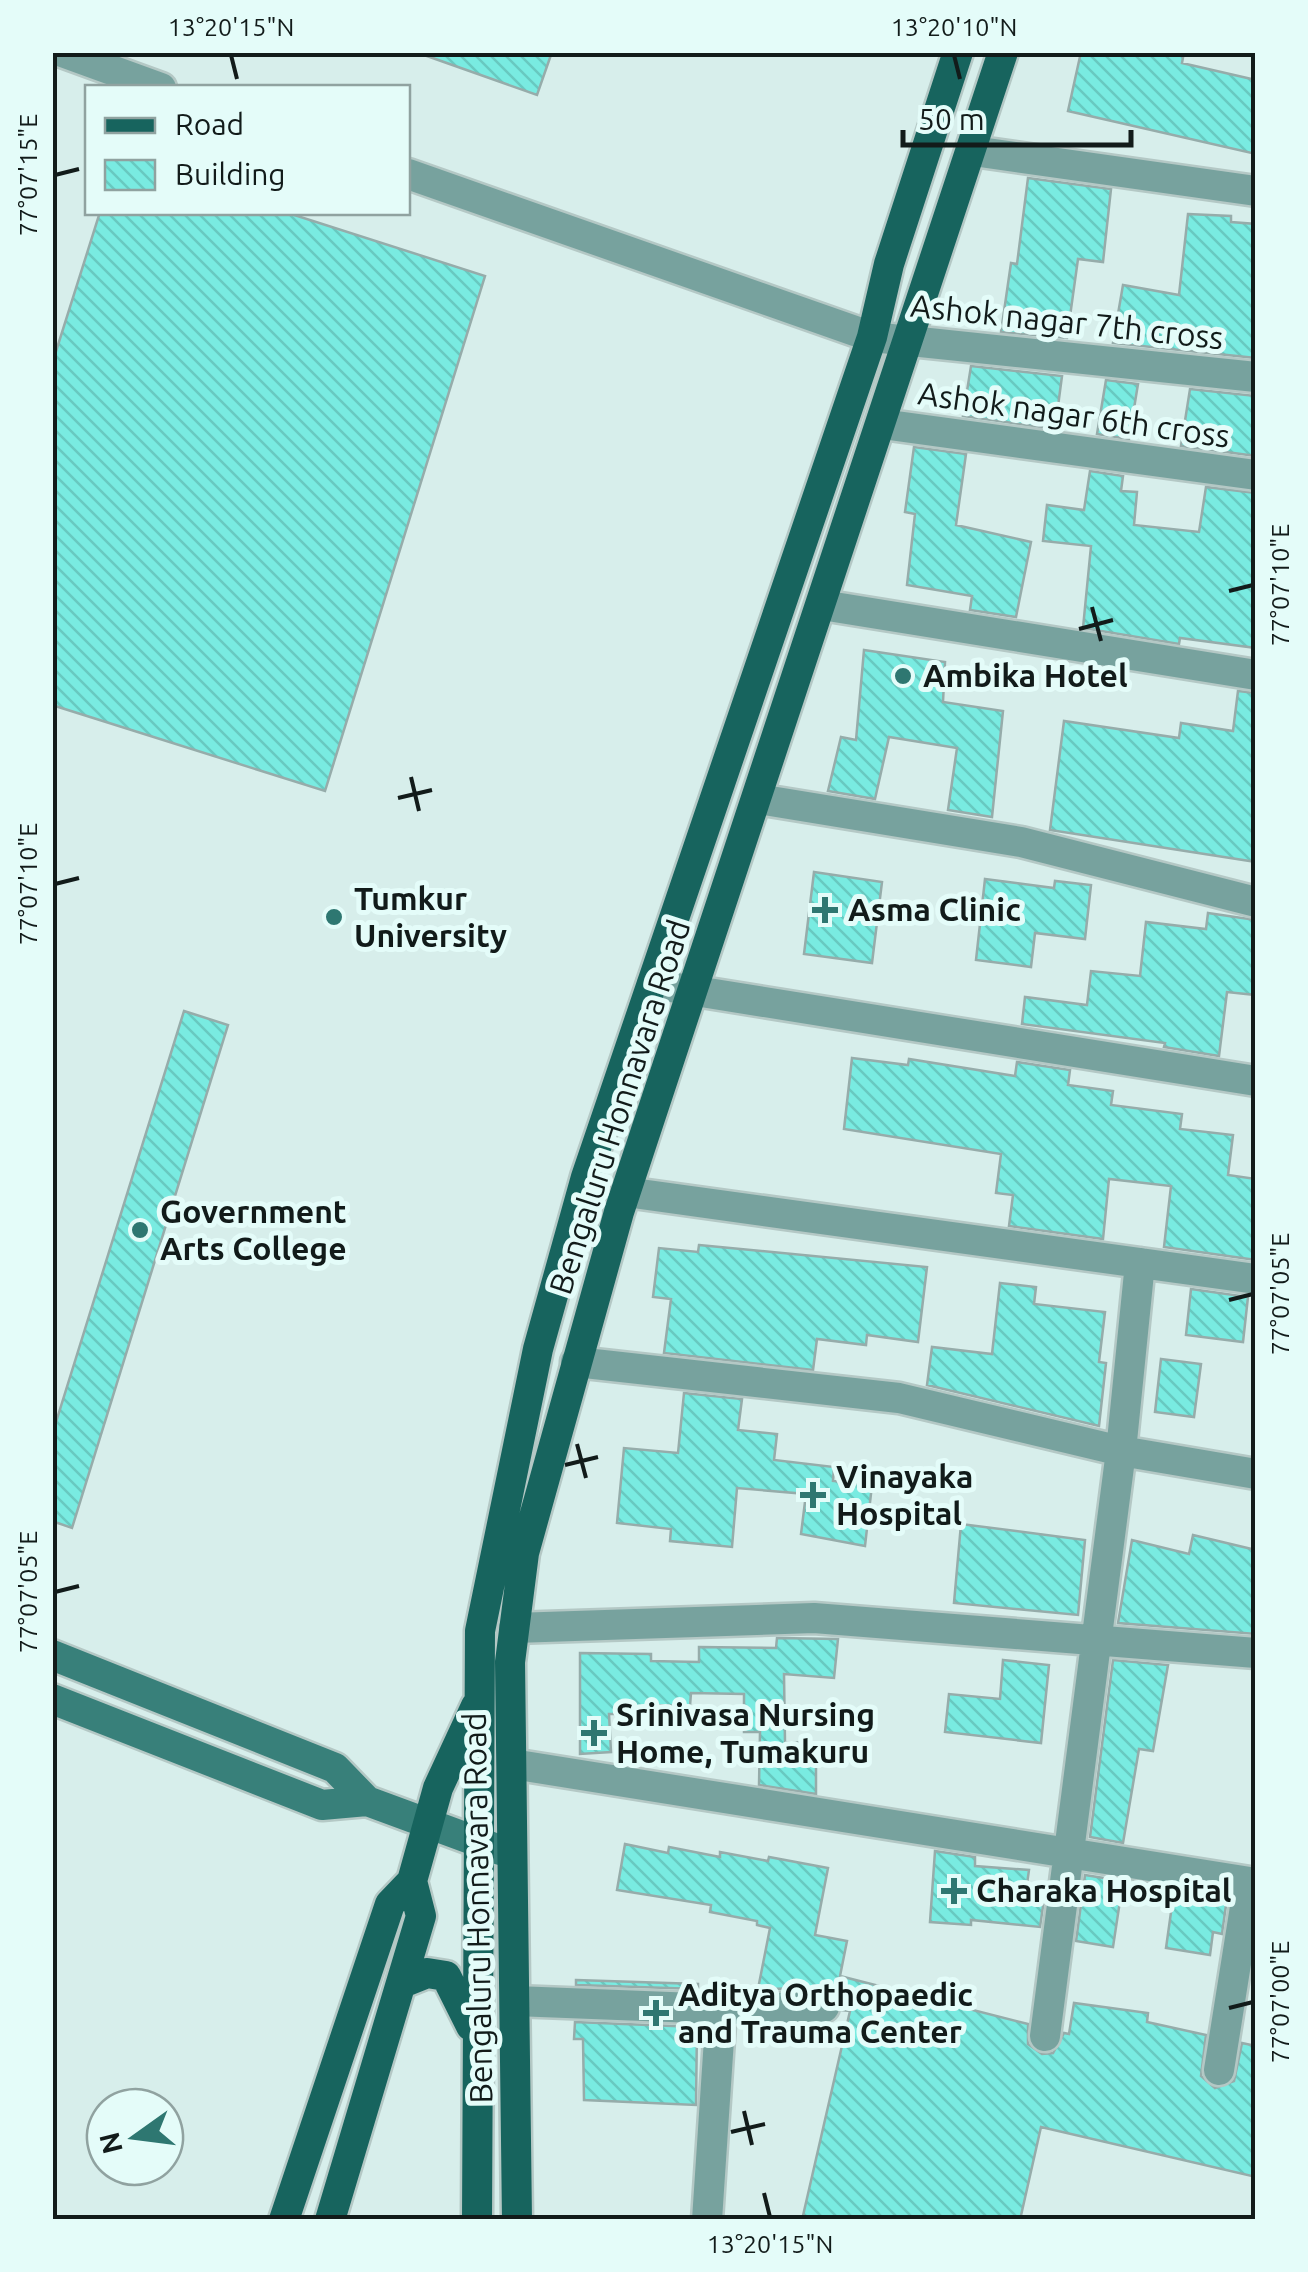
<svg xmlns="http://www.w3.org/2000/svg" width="1308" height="2272" viewBox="0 0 1308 2272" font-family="Ubuntu,sans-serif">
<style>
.building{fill:url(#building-back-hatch);stroke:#96acaa;stroke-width:2.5}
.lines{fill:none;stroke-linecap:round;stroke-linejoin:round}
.street-casing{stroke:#b4c8c5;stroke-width:35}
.secondary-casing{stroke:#b4c8c5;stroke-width:35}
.primary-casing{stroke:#b4c8c5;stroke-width:35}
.street{stroke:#77a29e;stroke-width:30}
.secondary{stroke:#38807a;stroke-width:30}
.primary{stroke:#17645e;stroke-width:30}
.ticks{fill:none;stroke:#121b1a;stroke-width:4}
.poi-dot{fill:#2e7771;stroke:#e4fcf9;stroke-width:4}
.labels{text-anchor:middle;stroke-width:10;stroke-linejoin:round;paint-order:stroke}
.street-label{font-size:32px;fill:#121b1a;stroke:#e4fcf9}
.poi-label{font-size:32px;font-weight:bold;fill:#121b1a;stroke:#e4fcf9;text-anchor:start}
.neatline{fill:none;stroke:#121b1a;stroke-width:4}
.ticks-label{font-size:25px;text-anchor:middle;fill:#121b1a}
</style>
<defs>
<pattern id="building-back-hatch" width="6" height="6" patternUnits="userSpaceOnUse" patternTransform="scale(2.5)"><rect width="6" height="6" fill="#79ebe1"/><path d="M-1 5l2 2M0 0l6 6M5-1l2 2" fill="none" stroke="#68c9c0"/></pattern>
</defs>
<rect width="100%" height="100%" fill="#d7eeeb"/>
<!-- building -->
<path class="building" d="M427,52H552L537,95L427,56Z
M1081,52H1184L1182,63L1256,80V154L1068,111Z
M1028,178L1111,189L1103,262L1078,259L1067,338L1001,332L1011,263L1017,264Z
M100,212H285L485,276L325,791L52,705V364Z
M1188,214L1231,216V222L1256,224V358L1113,343L1123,285L1179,295Z
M971,366L1062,376L1055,429L963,416Z
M1106,380L1138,384L1129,439L1097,434Z
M1190,389L1256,396V456L1181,446Z
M914,447L966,454L956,525L1031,542L1016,617L970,610L972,596L907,585L915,514L905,512Z
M1090,471L1123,476L1121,491L1137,492L1134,525L1199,532L1206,487L1256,493V648L1180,638L1179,644L1083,628L1091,546L1043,541L1047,505L1084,510Z
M864,650L945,662L943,702L1003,711L992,817L948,810L957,748L889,737L875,799L828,791L841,737L856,740Z
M1238,691L1256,693V862L1050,830L1064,721L1179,738L1181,723L1233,731Z
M814,872L882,882L872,963L804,954Z
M985,879L1054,888L1055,881L1091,885L1085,939L1035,933L1031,967L976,960Z
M1208,913L1256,920V995L1227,992L1219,1056L1164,1047L1165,1043L1022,1024L1025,997L1087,1005L1091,971L1140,976L1146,922L1206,929Z
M184,1011L228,1025L72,1528L52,1521V1435Z
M852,1058L908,1065L909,1059L1015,1076L1017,1062L1070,1070L1068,1085L1113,1091L1111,1105L1182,1114L1180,1129L1233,1135L1228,1175L1256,1179V1260L1164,1247L1171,1186L1109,1179L1103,1239L1009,1226L1013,1195L996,1193L1001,1154L844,1129Z
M699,1245L927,1267L918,1342L867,1335L866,1345L817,1339L813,1370L664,1353L671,1299L653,1297L659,1248L698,1252Z
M1000,1283L1036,1287L1034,1304L1105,1312L1099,1362L1106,1363L1099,1426L927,1385L932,1347L992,1354Z
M1191,1289L1248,1297L1243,1342L1186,1335Z
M1161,1359L1201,1364L1194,1417L1155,1412Z
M684,1393L742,1399L738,1430L777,1434L774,1460L834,1467L833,1481L872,1485L865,1546L801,1534L806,1494L737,1488L732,1547L670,1541L671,1529L617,1523L624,1448L678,1453Z
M961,1524L1085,1540L1078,1615L954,1603Z
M1193,1535L1256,1550V1634L1118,1623L1132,1540L1189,1554Z
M777,1638L838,1639L834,1678L784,1674L785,1742L816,1743V1794L759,1785L760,1732H744V1694L691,1693L690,1706L650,1705V1714H609L611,1752L580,1754V1653L651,1654V1661L699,1662V1647L776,1648Z
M1003,1660L1049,1665L1041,1743L945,1732L949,1694L1000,1699Z
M1113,1660L1168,1665L1153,1751L1139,1749L1123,1843L1090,1837Z
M625,1844L668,1853L669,1847L720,1857V1852L768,1861L769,1857L828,1868L815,1935L847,1941L840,1976L1028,2024V2044L1042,2054L1053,2053L1064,2033L1069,2034L1074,2003L1148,2013L1147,2022L1206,2035L1201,2076L1215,2088L1234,2081L1242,2043L1256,2046V2177L1041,2127L1020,2220H802L850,2011L842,2010L839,1997L825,1988L758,1989L770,1928L757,1925V1921L710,1912L711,1905L617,1890Z
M935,1851L975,1857V1866L1029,1870L1027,1884L1046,1886L1040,1927L971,1920V1925L930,1922Z
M1085,1875L1123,1881L1113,1947L1076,1941Z
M1174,1891L1227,1898L1222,1934L1213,1932L1210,1955L1166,1948Z
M576,1980L698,1984V1989L576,1985Z
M575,2022L697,2027L696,2105L584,2100L583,2039H574Z"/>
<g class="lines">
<!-- street casing -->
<g class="street-casing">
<path id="street" d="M62,52L161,88
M973,151L1256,191
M408,174L872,337L1256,377
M882,424L1256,475
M822,605L1256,675
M758,799L1021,842L1256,902
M652,984L1256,1081
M626,1192L1256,1279
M576,1362L899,1398L1121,1451L1256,1474
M514,1628L814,1618L1256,1653
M512,1764L1256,1883
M515,2001L721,2009L824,2007
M1045,2036L1121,1451L1140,1263
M1219,2070L1249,1882
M707,2220L721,2009"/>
</g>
<!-- secondary casing -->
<g class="secondary-casing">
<path id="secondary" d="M52,1655L335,1768L367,1801L500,1850
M52,1699L322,1805L367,1801"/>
</g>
<!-- primary casing -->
<g class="primary-casing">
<path id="primary" d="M402,1983L427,1973L446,1976L471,2026
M284,2220L390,1904L412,1881L438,1788L476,1706
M330,2220L421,1916L412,1881
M477,2220L480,1631L538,1349L586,1177L872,337L889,264L958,52
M517,2220L510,1662L524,1553L619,1212L1003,52"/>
</g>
<!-- street -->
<use href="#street" class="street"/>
<!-- secondary -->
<use href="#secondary" class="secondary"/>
<!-- primary -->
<use href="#primary" class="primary"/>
</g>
<!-- ticks -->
<path class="ticks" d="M231,55L237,79M954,55L960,79M55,175L79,169M1229,591L1253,585M1092,607L1101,641M1079,629L1113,620M411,777L419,811M398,798L432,790M55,884L79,878M1229,1300L1253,1294M577,1444L586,1478M565,1465L598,1457M55,1592L79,1586M1229,2008L1253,2002M744,2111L752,2145M731,2132L765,2124M764,2193L770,2217"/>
<!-- markers -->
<g class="poi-dot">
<circle cx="903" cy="676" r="10"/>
<path d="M820 895h10v10h10v10h-10v10h-10v-10h-10v-10h10z"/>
<circle cx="334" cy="917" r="10"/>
<circle cx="140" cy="1230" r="10"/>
<path d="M808 1480h10v10h10v10h-10v10h-10v-10h-10v-10h10z"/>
<path d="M589 1718h10v10h10v10h-10v10h-10v-10h-10v-10h10z"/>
<path d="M949 1876h10v10h10v10h-10v10h-10v-10h-10v-10h10z"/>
<path d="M651 1998h10v10h10v10h-10v10h-10v-10h-10v-10h10z"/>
</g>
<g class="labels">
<!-- street labels -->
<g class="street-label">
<text transform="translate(1067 322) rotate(6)" y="11">Ashok nagar 7th cross</text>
<text transform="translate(1074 415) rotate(8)" y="11">Ashok nagar 6th cross</text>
<text transform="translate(620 1107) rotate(-72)" y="11">Bengaluru Honnavara Road</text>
<text transform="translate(478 1908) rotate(-91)" y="11">Bengaluru Honnavara Road</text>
</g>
<!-- poi labels -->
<g class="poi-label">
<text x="923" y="687">Ambika Hotel</text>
<text x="354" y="910">Tumkur<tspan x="354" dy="37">University</tspan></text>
<text x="848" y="921">Asma Clinic</text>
<text x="160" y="1223">Government<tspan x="160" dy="37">Arts College</tspan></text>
<text x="836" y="1488">Vinayaka<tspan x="836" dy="37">Hospital</tspan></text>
<text x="616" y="1726">Srinivasa Nursing<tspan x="616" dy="37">Home, Tumakuru</tspan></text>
<text x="976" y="1902">Charaka Hospital</text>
<text x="678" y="2006">Aditya Orthopaedic<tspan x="678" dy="37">and Trauma Center</tspan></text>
</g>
</g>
<!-- border -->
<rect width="1308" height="2272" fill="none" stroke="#e4fcf9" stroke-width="110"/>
<!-- legend -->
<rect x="85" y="85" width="325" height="130" fill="#e4fcf9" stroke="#90a2a0" stroke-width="2.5"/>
<rect x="105" y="118" width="50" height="15" fill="#17645e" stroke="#90a2a0" stroke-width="2.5"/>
<text x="175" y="135" font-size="30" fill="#121b1a">Road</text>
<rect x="105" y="160" width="50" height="30" fill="url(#building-back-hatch)" stroke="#90a2a0" stroke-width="2.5"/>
<text x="175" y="185" font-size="30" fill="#121b1a">Building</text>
<!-- north arrow -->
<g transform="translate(135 2137) rotate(256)"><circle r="48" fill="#e4fcf9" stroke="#90a2a0" stroke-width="2.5"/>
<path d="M0-8L18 38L0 25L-18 38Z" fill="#2e7771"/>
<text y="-15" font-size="28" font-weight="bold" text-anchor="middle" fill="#121b1a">N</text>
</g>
<!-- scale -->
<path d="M903 130v15h228v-15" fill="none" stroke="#121b1a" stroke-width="5"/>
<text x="918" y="130" font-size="30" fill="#121b1a" stroke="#e4fcf9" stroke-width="8" paint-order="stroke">50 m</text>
<rect x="55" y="55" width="1198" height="2162" class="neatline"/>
<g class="ticks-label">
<text x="231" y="36">13°20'15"N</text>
<text x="954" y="36">13°20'10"N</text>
<text transform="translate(28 175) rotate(-90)" y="9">77°07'15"E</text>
<text transform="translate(1280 585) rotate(-90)" y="9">77°07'10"E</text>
<text transform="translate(28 884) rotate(-90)" y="9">77°07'10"E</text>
<text transform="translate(1280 1294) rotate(-90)" y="9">77°07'05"E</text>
<text transform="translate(28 1592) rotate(-90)" y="9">77°07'05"E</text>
<text transform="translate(1280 2002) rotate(-90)" y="9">77°07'00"E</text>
<text x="770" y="2253">13°20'15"N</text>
</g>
</svg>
